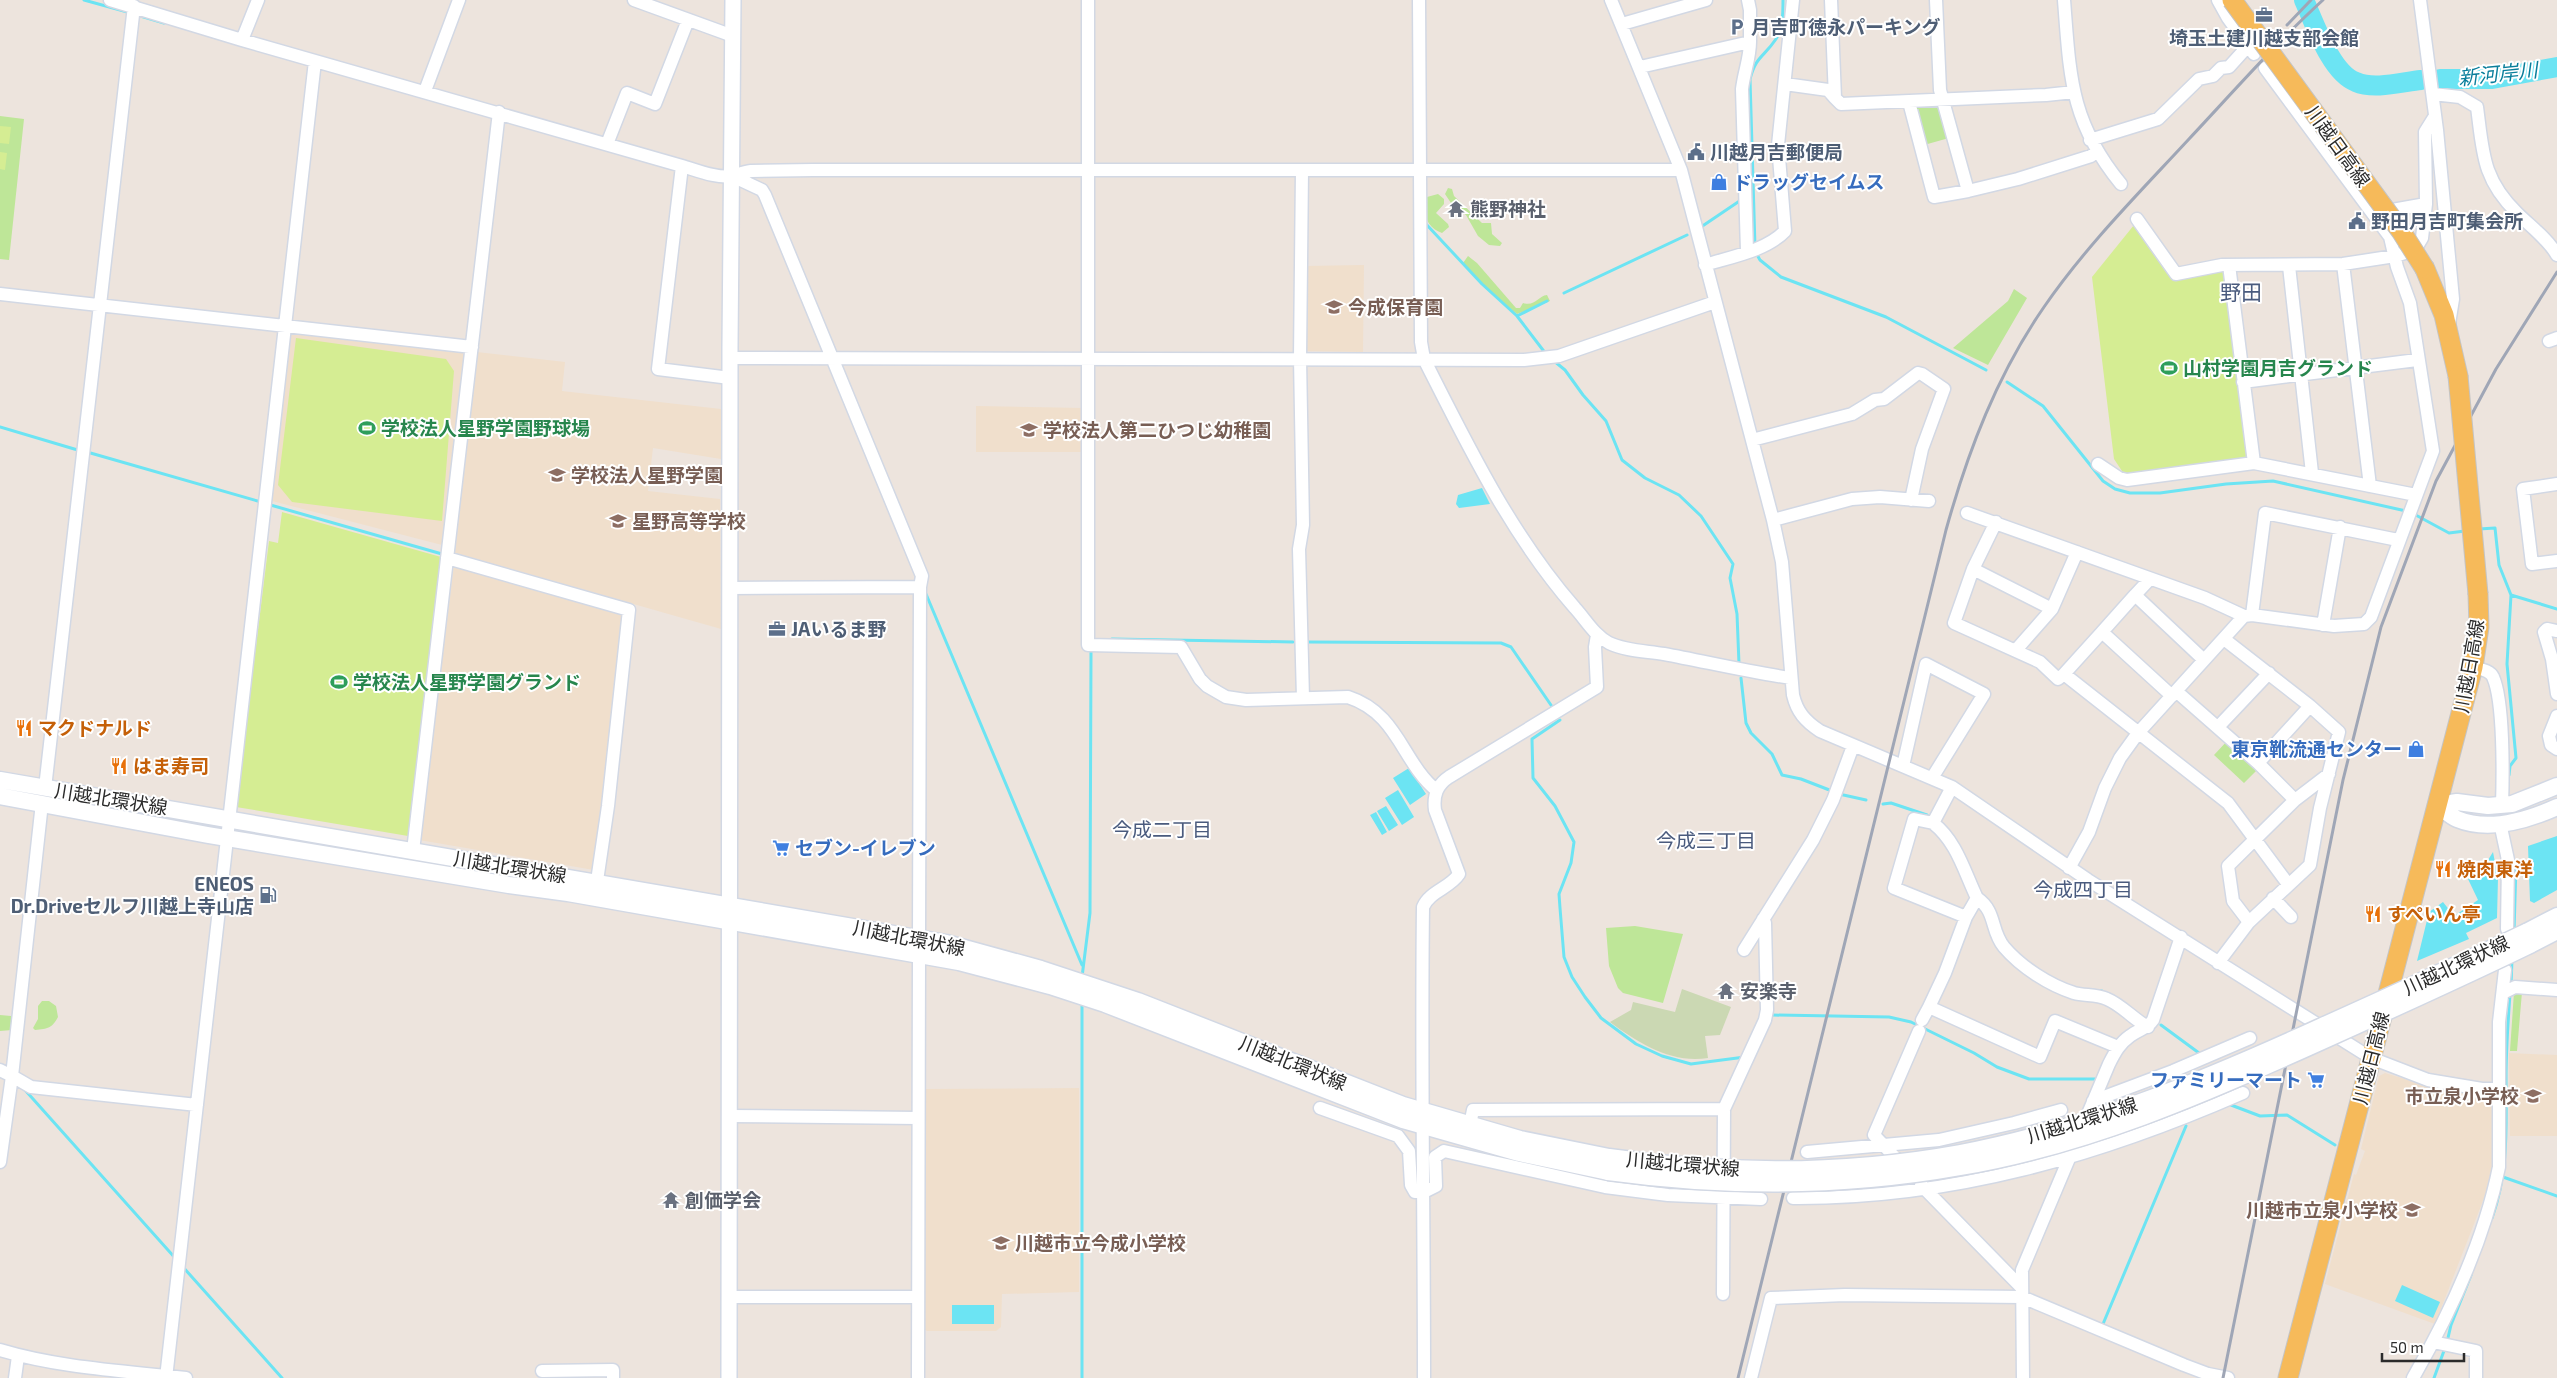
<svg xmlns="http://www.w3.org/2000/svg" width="2557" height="1378" viewBox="0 0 2557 1378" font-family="'Exo 2','Noto Sans JP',sans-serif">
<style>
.education{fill:#f0dfcc}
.green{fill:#bee698}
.cemetery{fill:#cbd8b3}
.pitch{fill:#d5ed93}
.water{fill:#6ce4f3}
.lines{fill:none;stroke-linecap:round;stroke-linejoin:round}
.stream{stroke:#6ce4f3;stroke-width:3}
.river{stroke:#6ce4f3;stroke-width:20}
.minor-casing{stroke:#d2d8e4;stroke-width:15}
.tertiary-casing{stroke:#d2d8e4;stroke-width:18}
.secondary-casing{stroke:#d2d8e4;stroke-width:19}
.primary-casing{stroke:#c4c4c4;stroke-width:21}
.minor{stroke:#fff;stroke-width:12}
.tertiary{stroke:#fff;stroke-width:15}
.secondary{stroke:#fff;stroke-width:16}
.primary{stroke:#f6ba5a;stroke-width:19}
.rail{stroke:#9fa6b6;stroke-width:3}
.secondary-bridge-casing{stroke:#d2d8e4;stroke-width:19;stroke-linecap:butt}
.primary-bridge-casing{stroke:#c4c4c4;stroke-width:21;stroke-linecap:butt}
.secondary-bridge{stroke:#fff;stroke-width:16}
.primary-bridge{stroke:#f6ba5a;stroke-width:19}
.labels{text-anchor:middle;stroke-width:4;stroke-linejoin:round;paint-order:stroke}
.service-label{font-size:19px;font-weight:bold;fill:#4e5e75;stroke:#fff;text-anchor:start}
.street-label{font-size:19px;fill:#2b2b2b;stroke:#fff}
.shop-label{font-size:19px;font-weight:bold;fill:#366cbe;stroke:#fff;text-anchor:start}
.worship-label{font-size:19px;font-weight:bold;fill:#5b616d;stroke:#fff;text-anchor:start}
.education-label{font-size:19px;font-weight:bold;fill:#785e54;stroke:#fff;text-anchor:start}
.leisure-label{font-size:19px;font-weight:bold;fill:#27864d;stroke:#fff;text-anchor:start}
.food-label{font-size:19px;font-weight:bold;fill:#c56008;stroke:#fff;text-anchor:start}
.water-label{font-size:20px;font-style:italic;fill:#097e9b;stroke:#fff}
.neighbourhood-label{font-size:20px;fill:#4a5b7e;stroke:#fff}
.quarter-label{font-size:21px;fill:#4a5b7e;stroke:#fff}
</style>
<rect width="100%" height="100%" fill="#ede4dd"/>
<!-- education -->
<path class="education" d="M1364,265L1363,352L1306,351L1304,266Z
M292,334L462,351L465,356L442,545L272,501L290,335Z
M477,352L565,362L562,391L721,409V459L653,448L648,491L720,499L721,629L455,553Z
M976,406L1082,408L1083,452H976Z
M454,565L624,613L594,870L419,840Z
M2509,1053L2557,1055V1136H2510Z
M2385,1073L2431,1087L2463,1093L2491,1094L2494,1144L2493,1165L2486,1193L2435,1324L2325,1284L2354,1174L2356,1175L2365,1151L2361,1149L2379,1076Z
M1079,1088V1292L1002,1294L1001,1327L996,1331H927L924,1329V1089Z"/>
<!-- green -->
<path class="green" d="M1938,105L1949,138L1924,145L1916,106Z
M0,116L24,119L9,260L0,259Z
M1448,188L1452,189L1454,196L1482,223H1491L1492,234L1502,243L1500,246L1489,245L1478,236L1466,215L1453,206L1445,194Z
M1438,194L1444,199V204L1436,213L1448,224L1449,227L1442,233C1427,228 1420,211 1427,197Z
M1468,256L1477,263L1516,308H1520L1523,303C1535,307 1538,296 1547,295L1550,301L1517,314L1485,288L1464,265L1463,263Z
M2014,289L2027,298L1988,365L1953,348L2008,301Z
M2228,740L2259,768L2244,783L2214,755Z
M1635,926L1683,934L1663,1003L1623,993L1618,988L1609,966L1606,928Z
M2514,992H2522L2517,1051H2510Z
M42,1001H49L56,1006L58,1017C52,1028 48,1029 35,1030L33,1028L38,1019V1006Z
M0,1015L11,1016L12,1030L0,1031Z"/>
<!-- cemetery -->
<path class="cemetery" d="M1682,989L1731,1007L1720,1035L1705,1036L1708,1058C1672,1064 1638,1043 1610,1022L1631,1010L1633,1002L1675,1012Z"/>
<!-- pitch -->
<path class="pitch" d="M0,126L11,127L9,144L0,143Z
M0,152L7,153L5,170L0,169Z
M2134,225L2174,276L2223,269L2248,458L2124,474L2114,459L2092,277Z
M296,338L446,359L454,371L442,521L292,502L278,485Z
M282,512L441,557L408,836L236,807L269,541L278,543Z"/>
<!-- water -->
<path class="water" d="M1482,488L1490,504L1459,508L1456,504L1458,495Z
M1409,768L1426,794L1410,805L1393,778Z
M1398,790L1414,817L1402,825L1385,798Z
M1386,806L1398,825L1389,831L1377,811Z
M1376,812L1387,832L1382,835L1370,815Z
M2557,836V890L2534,903L2530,901L2528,846Z
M2493,852L2498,878L2497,918L2466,933L2469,939L2417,961L2429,912L2443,902L2454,916L2478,900L2468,879L2483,868Z
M2402,1285L2440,1302L2433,1318L2395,1301Z
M952,1305H994V1324H952Z"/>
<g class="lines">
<!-- stream -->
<path class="stream" d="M84,0L131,13
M137,15L164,23
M1426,224L1482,284L1517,316L1546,354
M1701,227L1741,200
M1755,247L1750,79C1756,56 1764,57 1776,39C1783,29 1783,12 1783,0
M1756,253L1760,260L1781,277L1886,317L1986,370
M1564,293L1687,235
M1517,316L1547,301
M1554,361L1565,370L1583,395L1606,421L1622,460L1645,478L1679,495L1701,516L1733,564L1730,578L1737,614L1739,664
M2007,382L2043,406L2103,481L2115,489L2130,493H2160L2226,484L2273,481L2406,511
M0,427L81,451
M87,452L261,502
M267,504L442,554
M2412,513L2449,533L2465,531
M2479,529L2495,528L2499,565L2511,595L2507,664L2516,758L2510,766L2509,775
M926,594L1082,965
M2511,595L2557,609
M1112,639L1293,642
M1307,642L1501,643L1511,647L1553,708
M1741,678L1746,723L1751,733L1772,754L1782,775L1801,779L1832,791
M1560,720L1532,739L1533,778L1555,806L1574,842L1571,863L1559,894L1560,908L1564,957L1572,977L1585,997L1601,1018L1636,1044L1662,1056L1691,1064L1745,1057
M1839,794L1866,800
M1883,804L1891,803L1927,815
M2514,932L2516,865
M1082,977L1090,913L1091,651
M2511,985L2512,959
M2089,990L2102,991
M1772,1015L1889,1017L1911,1022L1974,1053L1997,1067L2029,1079H2097
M2161,1025L2199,1053
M25,1090L176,1259
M2231,1105L2260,1116L2287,1115L2335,1145
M2503,1177L2557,1196
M2492,1218C2509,1171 2506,1126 2506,1078C2506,1049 2508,1022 2510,994
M183,1267L282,1378
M2103,1324L2186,1126
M2447,1342L2451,1325L2471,1275
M1082,1378V1001
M2434,1378L2445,1348"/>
<!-- river -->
<path class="river" d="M2304,0C2315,24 2331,73 2356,82C2374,90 2402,82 2421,80
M2440,79H2492L2557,67"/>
<!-- minor casing -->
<g class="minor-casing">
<path id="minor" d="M110,0L242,40L682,166C696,170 718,179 732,176C739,174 744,172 751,171L813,170H1681
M634,0L733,36
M1088,0V645L1181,647L1200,679L1207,686L1226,697L1246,700L1348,697C1398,713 1402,762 1436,790
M1419,0L1421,342L1424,359C1468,446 1511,535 1575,608C1586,620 1594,635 1609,643C1626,651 1646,651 1664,654C1707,662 1748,672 1791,678
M1611,0L1681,170L1773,520L1782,562L1793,695C1797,712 1805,721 1820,731L1952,787L2088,880L2371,1058L2428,1080L2482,1089H2499
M1831,0L1835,98L1841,104L2046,95L2074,92
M1936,0L1940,90L1968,191L2018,179L2091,156L2097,151
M2064,0C2070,76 2070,122 2121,184
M2218,0L2228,18L2254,54
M2420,0L2437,130L2453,299L2449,324
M1622,24L1706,0
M242,40L258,0
M1640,67L1750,42V10L1748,0
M1785,84L1828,90L1835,98
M425,91L459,0
M2433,94L2460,97L2477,107C2483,152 2482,179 2517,213C2530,226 2548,239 2557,255
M1909,102L1934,197L1968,191
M2090,140L2158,119L2199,79L2213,76L2221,68L2229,67L2248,46
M607,144L627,93L655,104L688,20
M682,166L658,369L730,378
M1302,170L1300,358L1303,525L1299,549L1303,698
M732,176L762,190L765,195L922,576L920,587L919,938
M2381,212L2426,204
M2137,219L2176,274L2222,265L2343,264L2395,256L2415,250L2422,238L2426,204L2425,132L2435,116
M1747,251L1742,89C1744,72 1750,58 1750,42
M2343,264L2370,486
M1705,265C1730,257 1766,251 1785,231L1778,145L1793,0
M2229,265L2254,463L2416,495
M2289,266L2312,473
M0,294L472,347
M2549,341L2557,338
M730,358L1524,360L1559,356L1715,302
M2243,382L2417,360
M1752,440L1852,414L1875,400L1884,399L1918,373L1922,374L1944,389L1922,449L1911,500
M2098,464L2119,478L2127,480L2254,463
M2557,484L2523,489L2532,564L2557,561
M1967,513L2205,598L2244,616
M1773,520L1852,499L1880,497L1929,501
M1996,522L1973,569L1954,623L2040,662L2058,679L2064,674L2228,803L2288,884
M447,558L629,610L608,806L597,881
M1973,569L2052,609
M2149,580L2135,595L2204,660
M730,588L920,587
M2252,615L2265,513L2398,540
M2323,625L2340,527
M2557,631L2547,629L2544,632L2552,659L2557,694
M2102,632L2135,595
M2016,650L2052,609L2077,552
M2473,667C2479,669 2490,670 2493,677C2504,701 2503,776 2502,805
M2064,674L2102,632L2172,696
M2176,691L2258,763L2295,800
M2557,716L2549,736L2551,745L2557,749
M2218,727L2269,673
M2258,763L2310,706
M1903,766L1926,664L1984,694L1932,778
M1952,787L1933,823C1957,842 1964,871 1977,898L1966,917L1945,973L1929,1007L2040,1057L2055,1021L2118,1047
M45,788L134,6
M42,803L12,1076L31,1087L197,1105
M1933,823L1914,819L1894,888L1966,917
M2500,823L2508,860L2507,929
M413,851L499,112
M2069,868L2089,832L2105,788L2120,758L2138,733L2244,616L2252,615L2334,626L2364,624L2371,617L2433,451L2410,303L2397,267L2390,237L2265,68
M1977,898C1997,912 1990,930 2004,947C2021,967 2049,985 2074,993C2085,996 2096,994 2107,999C2122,1005 2134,1020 2148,1027
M2273,898L2291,917
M2249,922L2233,901L2228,866L2295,800L2329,774
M1744,950L1813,840L1833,800L1853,746
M2218,963L2249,922L2310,865L2320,808L2339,732L2310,706L2224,639
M2503,993L2515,987L2557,990
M1922,1020L1929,1007
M0,1070L12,1076L0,1162
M2093,1101L2173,1071L2250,1038
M1320,1108L1398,1136L1409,1151L1411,1185L1415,1192H1424L1436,1186L1435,1157L1444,1151L1605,1187L1668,1195L1761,1199
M729,1116L918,1118
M1470,1125L1473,1110L1724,1109
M1807,1152L1939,1140L2014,1123L2061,1110
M1904,1167L1874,1135L1919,1031
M1921,1185L2021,1287
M1793,1198C1952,1199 2099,1156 2243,1093
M1723,1294L1724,1109L1765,1020L1767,1010L1765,923L1763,919
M729,1297H918
M2433,1342L2476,1351V1378
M0,1350C60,1368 124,1371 186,1378
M542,1371L613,1370V1378
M15,1378L18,1356
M166,1378L315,61
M918,1378L919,956
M1424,1378C1424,1221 1421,1064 1423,907C1430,891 1450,888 1459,874L1435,810C1433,795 1437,785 1449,777L1597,687L1595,647L1597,635
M1751,1378L1771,1298L1845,1295L2022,1297L2184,1365L2208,1374L2228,1378
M2023,1378L2022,1270L2109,1064C2115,1052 2120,1043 2130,1036C2139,1029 2147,1029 2153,1020L2181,937
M2413,1378C2451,1312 2484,1241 2499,1167V1022L2505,970"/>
</g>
<!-- tertiary casing -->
<g class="tertiary-casing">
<path id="tertiary" d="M729,1378L730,346L733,0"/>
</g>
<!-- secondary casing -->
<g class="secondary-casing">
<path id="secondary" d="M0,780L946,943L1041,969L1138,1001L1403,1105L1520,1139L1609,1157
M0,796L208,835L509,885L568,893L959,962L1050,986L1105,1004L1403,1120L1519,1153L1608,1172
M2437,805C2443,809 2450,816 2457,819C2488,832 2528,820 2557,807
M2437,805L2457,802L2488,806L2512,804L2557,786
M2526,932L2557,916
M2530,945L2557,931"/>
</g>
<!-- primary casing -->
<g class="primary-casing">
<path id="primary" d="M2425,269L2444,315L2458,376
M2288,1378L2473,667L2479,627L2478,594"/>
</g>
<!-- minor -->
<use href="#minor" class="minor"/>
<!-- tertiary -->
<use href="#tertiary" class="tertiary"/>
<!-- secondary -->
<use href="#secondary" class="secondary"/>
<!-- primary -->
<use href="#primary" class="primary"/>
<!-- rail -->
<path class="rail" d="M2287,25L2311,0
M1738,1378L1946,530C1968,451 1997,375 2044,307C2086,246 2139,193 2189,139C2233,92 2276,43 2323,0
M2223,1378L2343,780L2381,627L2436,481L2496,369L2557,272"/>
<!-- secondary-bridge casing -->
<g class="secondary-bridge-casing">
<path id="secondary-bridge" d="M1609,1157C1726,1174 1844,1174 1960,1153C2086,1129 2204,1080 2320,1027C2389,996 2457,965 2526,932
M1608,1172C1725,1188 1844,1188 1961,1167C2086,1146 2203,1095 2318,1043C2389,1011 2460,979 2530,945"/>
</g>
<!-- primary-bridge casing -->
<g class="primary-bridge-casing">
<path id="primary-bridge" d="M2232,0L2401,231L2425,269
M2458,376L2478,594"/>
</g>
<!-- secondary-bridge -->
<use href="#secondary-bridge" class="secondary-bridge"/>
<!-- primary-bridge -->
<use href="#primary-bridge" class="primary-bridge"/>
</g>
<!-- icons -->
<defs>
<g id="office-bare" transform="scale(1.35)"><path d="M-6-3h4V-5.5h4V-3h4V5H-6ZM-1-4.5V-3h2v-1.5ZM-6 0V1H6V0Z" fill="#5c6f8a" stroke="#fff" stroke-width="2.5" paint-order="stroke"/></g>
<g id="parking-bare" transform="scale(1.35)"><path d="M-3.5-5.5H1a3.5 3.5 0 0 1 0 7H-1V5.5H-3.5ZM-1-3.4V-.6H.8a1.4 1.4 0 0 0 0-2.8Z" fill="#5c6f8a" stroke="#fff" stroke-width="2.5" paint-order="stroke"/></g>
<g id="civic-bare" transform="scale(1.35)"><path d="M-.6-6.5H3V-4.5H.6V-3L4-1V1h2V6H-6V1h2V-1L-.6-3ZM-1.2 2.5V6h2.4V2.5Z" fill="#5c6f8a" stroke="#fff" stroke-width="2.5" paint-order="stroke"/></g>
<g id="shop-bare" transform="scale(1.35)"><path d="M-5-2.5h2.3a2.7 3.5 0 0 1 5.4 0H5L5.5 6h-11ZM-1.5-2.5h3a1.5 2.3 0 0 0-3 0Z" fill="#3f7fe0" stroke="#fff" stroke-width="2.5" paint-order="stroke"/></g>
<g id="temple-bare" transform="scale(1.35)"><path d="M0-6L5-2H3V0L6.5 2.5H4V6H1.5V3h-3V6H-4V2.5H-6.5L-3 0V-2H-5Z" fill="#6b7280" stroke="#fff" stroke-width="2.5" paint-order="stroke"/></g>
<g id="school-bare" transform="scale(1.35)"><path d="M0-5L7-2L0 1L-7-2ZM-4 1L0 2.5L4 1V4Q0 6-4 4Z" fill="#8d6e63" stroke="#fff" stroke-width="2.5" paint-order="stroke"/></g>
<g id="stadium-bare" transform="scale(1.35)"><path d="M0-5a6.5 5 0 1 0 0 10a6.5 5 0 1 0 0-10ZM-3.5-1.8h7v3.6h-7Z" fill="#2e9e5b" stroke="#fff" stroke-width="2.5" paint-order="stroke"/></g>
<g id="restaurant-bare" transform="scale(1.35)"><path d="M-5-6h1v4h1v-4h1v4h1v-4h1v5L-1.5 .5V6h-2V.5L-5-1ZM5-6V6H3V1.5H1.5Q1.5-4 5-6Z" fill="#e8710a" stroke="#fff" stroke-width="2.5" paint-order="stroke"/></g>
<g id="supermarket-bare" transform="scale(1.35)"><path d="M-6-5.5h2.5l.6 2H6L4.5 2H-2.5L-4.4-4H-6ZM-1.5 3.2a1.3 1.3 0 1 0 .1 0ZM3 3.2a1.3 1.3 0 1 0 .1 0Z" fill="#3f7fe0" stroke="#fff" stroke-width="2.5" paint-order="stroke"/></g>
<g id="fuel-bare" transform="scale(1.35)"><path d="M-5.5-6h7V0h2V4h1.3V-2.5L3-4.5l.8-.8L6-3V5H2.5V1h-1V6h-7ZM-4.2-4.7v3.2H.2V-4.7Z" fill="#5c6f8a" stroke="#fff" stroke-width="2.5" paint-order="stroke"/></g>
</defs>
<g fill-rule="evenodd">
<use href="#office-bare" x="2264" y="15"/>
<use href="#parking-bare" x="1737" y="27"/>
<use href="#civic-bare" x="1696" y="152"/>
<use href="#shop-bare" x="1719" y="182"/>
<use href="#temple-bare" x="1456" y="209"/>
<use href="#civic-bare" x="2357" y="221"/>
<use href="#school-bare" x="1334" y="307"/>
<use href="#stadium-bare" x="2169" y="368"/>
<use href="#stadium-bare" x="367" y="428"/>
<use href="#school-bare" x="1029" y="430"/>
<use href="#school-bare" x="557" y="475"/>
<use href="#school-bare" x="618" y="521"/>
<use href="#office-bare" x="777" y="629"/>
<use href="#stadium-bare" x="339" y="682"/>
<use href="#restaurant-bare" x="24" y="728"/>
<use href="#shop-bare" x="2416" y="749"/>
<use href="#restaurant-bare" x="119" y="766"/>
<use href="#supermarket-bare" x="781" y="848"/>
<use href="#restaurant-bare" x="2443" y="869"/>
<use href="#fuel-bare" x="268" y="895"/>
<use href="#restaurant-bare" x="2373" y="914"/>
<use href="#temple-bare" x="1726" y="991"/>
<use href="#supermarket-bare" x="2316" y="1080"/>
<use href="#school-bare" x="2533" y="1096"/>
<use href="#temple-bare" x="671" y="1200"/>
<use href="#school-bare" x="2412" y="1210"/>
<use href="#school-bare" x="1001" y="1243"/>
</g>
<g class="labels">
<!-- service labels -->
<g class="service-label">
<text x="1751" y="34">月吉町徳永パーキング</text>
<text x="2264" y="45" text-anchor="middle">埼玉土建川越支部会館</text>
<text x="1710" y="159">川越月吉郵便局</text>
<text x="2371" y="228">野田月吉町集会所</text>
<text x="791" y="636">JAいるま野</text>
<text x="254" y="891" text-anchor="end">ENEOS<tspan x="254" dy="22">Dr.Driveセルフ川越上寺山店</tspan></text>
</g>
<!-- street labels -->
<g class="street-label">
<text transform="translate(2338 146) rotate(54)" y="7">川越日高線</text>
<text transform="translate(2469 666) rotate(-80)" y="7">川越日高線</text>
<text transform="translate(111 799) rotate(9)" y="7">川越北環状線</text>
<text transform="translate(510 867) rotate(9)" y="7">川越北環状線</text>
<text transform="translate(909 938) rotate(11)" y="7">川越北環状線</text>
<text transform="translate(2456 965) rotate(-25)" y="7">川越北環状線</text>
<text transform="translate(2371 1058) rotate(-76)" y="7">川越日高線</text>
<text transform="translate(1293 1063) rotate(22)" y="7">川越北環状線</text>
<text transform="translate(2082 1120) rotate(-17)" y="7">川越北環状線</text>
<text transform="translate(1683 1164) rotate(5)" y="7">川越北環状線</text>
</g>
<!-- shop labels -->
<g class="shop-label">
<text x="1733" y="189">ドラッグセイムス</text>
<text x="2402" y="756" text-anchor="end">東京靴流通センター</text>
<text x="795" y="855">セブン-イレブン</text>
<text x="2302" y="1087" text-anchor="end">ファミリーマート</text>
</g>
<!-- worship labels -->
<g class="worship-label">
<text x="1470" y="216">熊野神社</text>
<text x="1740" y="998">安楽寺</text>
<text x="685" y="1207">創価学会</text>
</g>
<!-- education labels -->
<g class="education-label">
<text x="1348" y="314">今成保育園</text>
<text x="1043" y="437">学校法人第二ひつじ幼稚園</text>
<text x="571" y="482">学校法人星野学園</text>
<text x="632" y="528">星野高等学校</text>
<text x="2519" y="1103" text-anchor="end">市立泉小学校</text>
<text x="2398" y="1217" text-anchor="end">川越市立泉小学校</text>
<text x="1015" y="1250">川越市立今成小学校</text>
</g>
<!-- leisure labels -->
<g class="leisure-label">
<text x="2183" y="375">山村学園月吉グランド</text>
<text x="381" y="435">学校法人星野学園野球場</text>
<text x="353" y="689">学校法人星野学園グランド</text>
</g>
<!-- food labels -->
<g class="food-label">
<text x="38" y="735">マクドナルド</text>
<text x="133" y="773">はま寿司</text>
<text x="2457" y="876">焼肉東洋</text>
<text x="2387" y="921">すぺいん亭</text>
</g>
<!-- water labels -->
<g class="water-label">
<text transform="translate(2498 74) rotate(-6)" y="7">新河岸川</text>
</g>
<!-- neighbourhood labels -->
<g class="neighbourhood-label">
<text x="1162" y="837">今成二丁目</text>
<text x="1706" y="848">今成三丁目</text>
<text x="2083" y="897">今成四丁目</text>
</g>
<!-- quarter labels -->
<g class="quarter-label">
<text x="2241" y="300">野田</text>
</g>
</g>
<!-- scale -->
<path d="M2382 1353v8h82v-8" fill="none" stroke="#2b2b2b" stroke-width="2.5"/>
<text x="2390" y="1353" font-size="15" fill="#2b2b2b" stroke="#ffffff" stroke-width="4" paint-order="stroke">50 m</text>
</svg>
